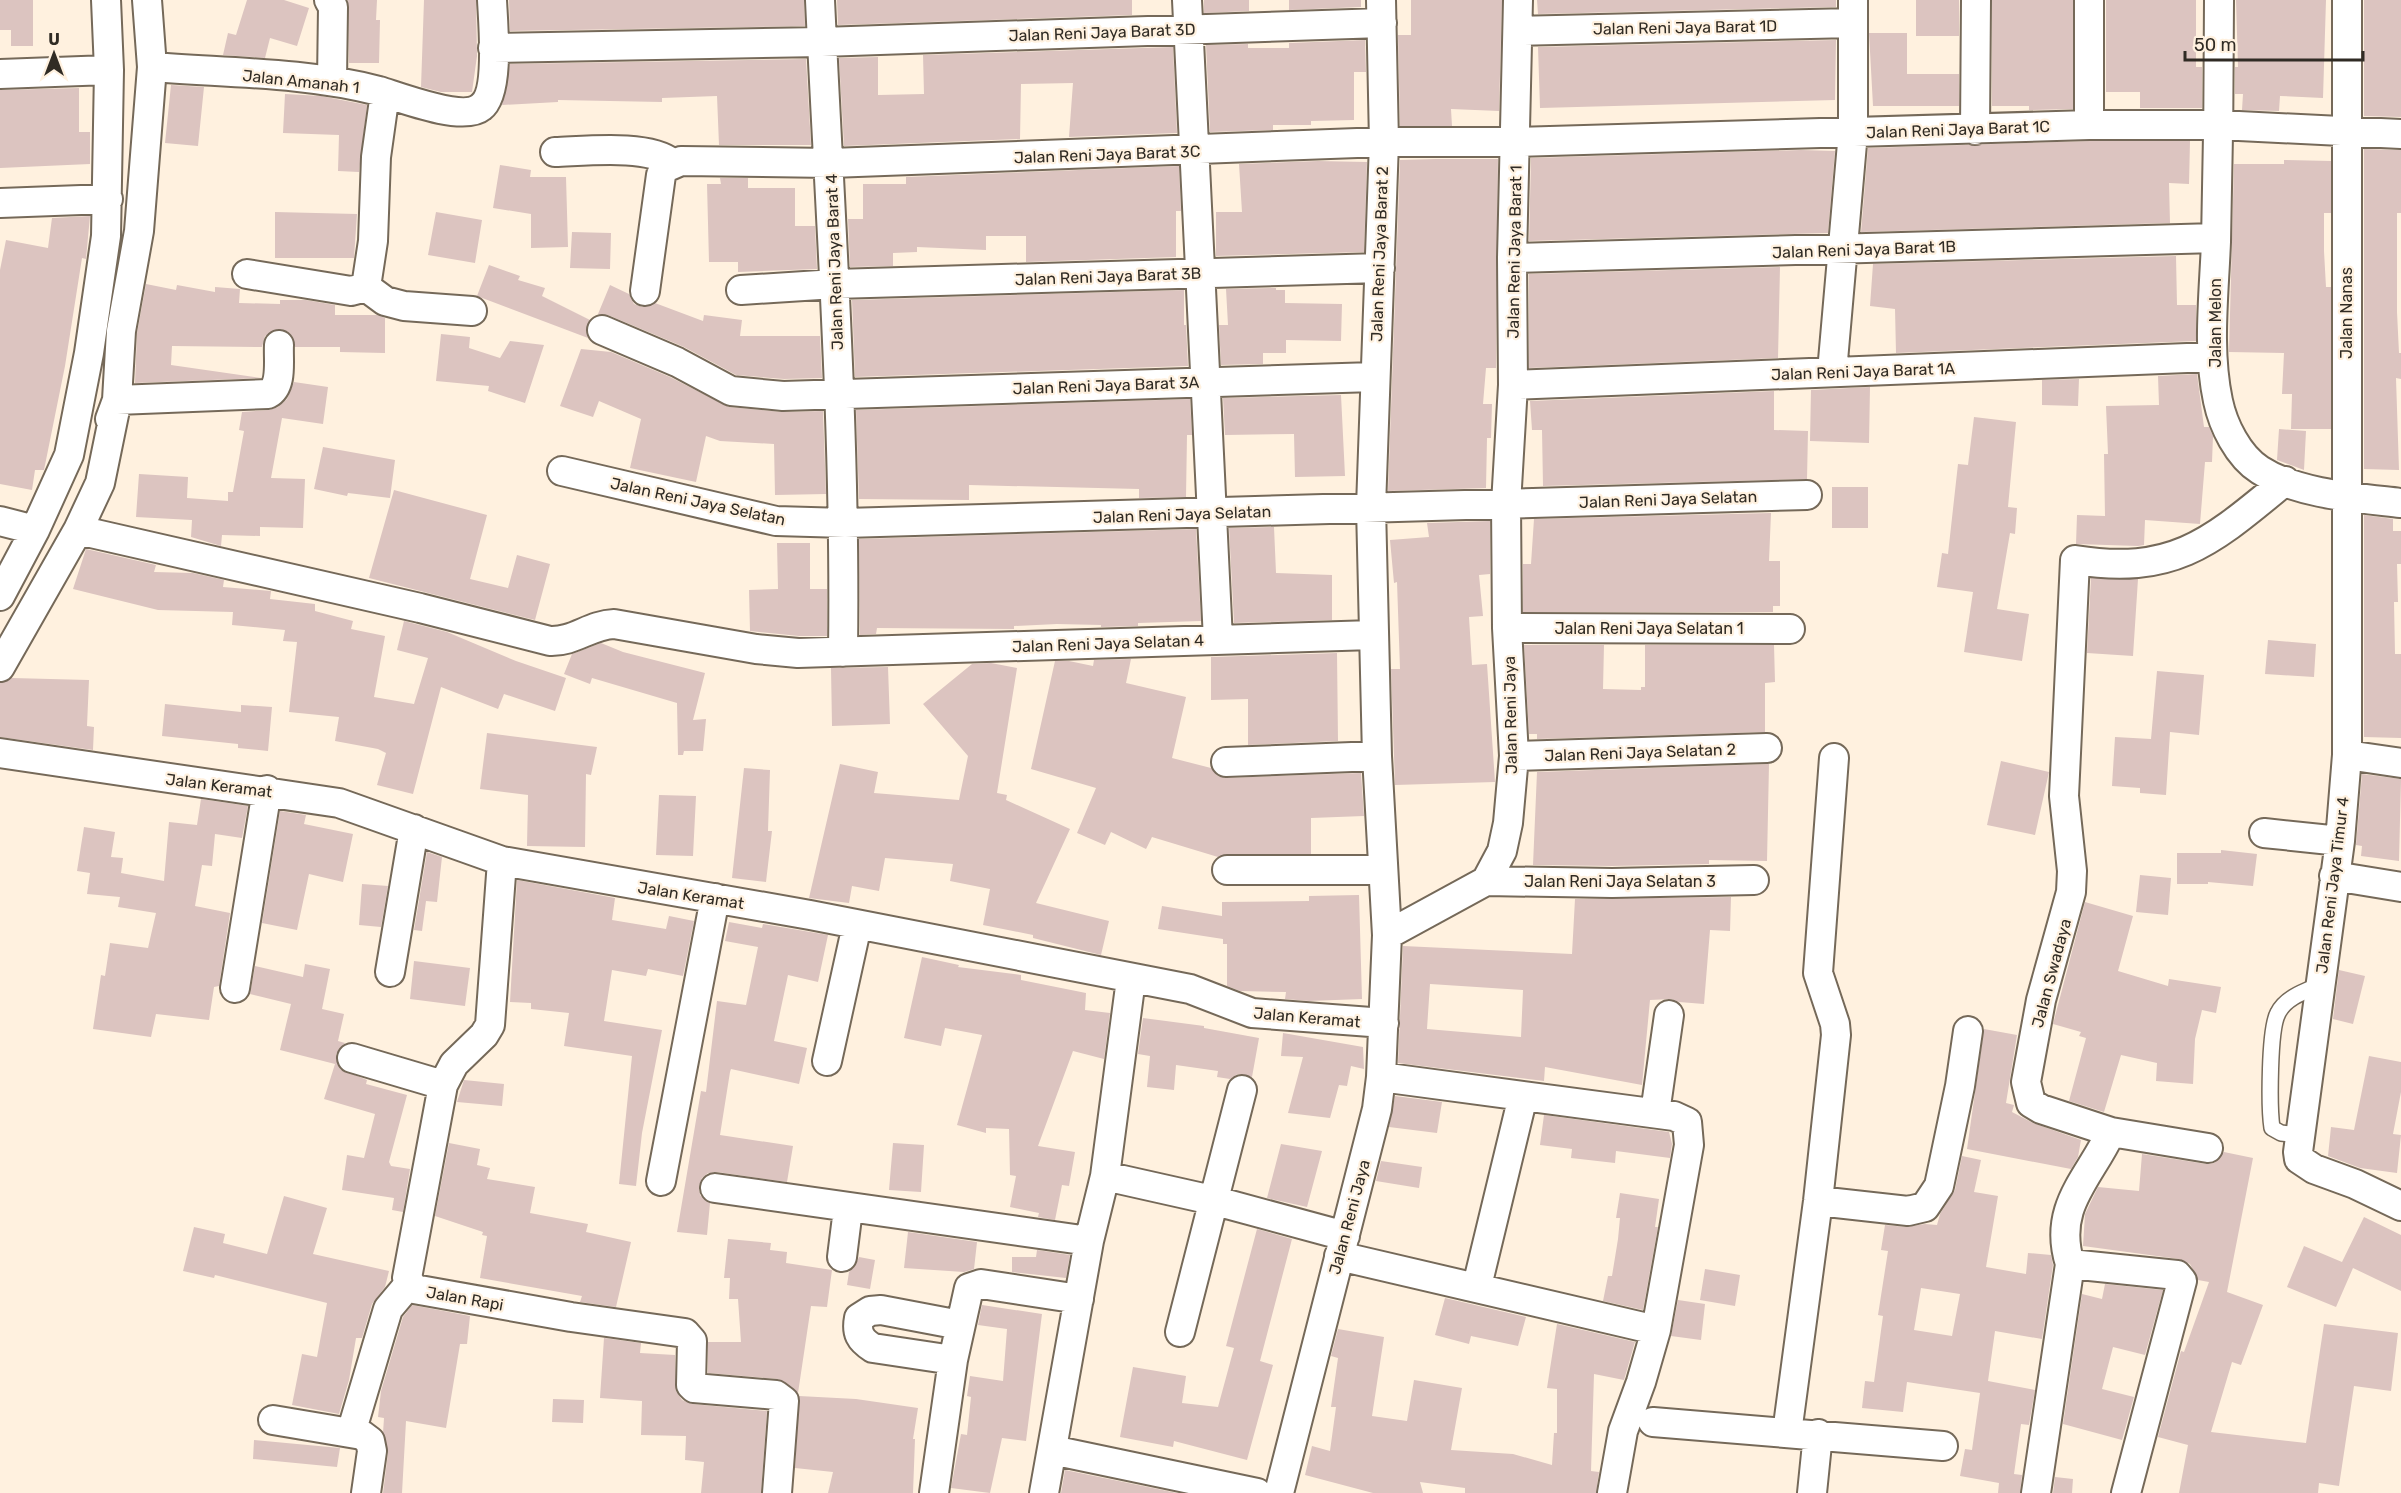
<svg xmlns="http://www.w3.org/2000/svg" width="2401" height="1493" viewBox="0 0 2401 1493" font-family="Rubik,sans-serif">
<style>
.building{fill:#dcc4c0;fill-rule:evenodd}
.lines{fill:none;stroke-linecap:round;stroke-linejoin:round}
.service-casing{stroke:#756959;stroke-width:18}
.minor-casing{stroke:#756959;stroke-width:32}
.service{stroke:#fff;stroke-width:15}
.minor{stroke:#fff;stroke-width:28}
.labels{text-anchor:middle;stroke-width:4.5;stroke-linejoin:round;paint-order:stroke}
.street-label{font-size:16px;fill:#302b24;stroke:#fff1df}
</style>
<rect width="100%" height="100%" fill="#fff1df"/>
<!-- building -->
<path class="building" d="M0,0H33V46H11V30H0Z
M247,0H284L309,8L297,46L270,38L265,58L223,55L228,33L236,35Z
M348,0H377L376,20H380L379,63H349Z
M424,0H476L477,56L472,92H441L421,87Z
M509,0H804L805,26L510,31Z
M837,0H1132V15L838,25Z
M1204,0H1249V11L1204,13Z
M1289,0H1361V7L1289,10Z
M1411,0H1502L1499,111L1451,109L1452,126H1400L1398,35H1411Z
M1537,0H1836V7L1538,14Z
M1916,0H1959V36H1916Z
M1992,0H2073V109L2029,110V106H1992Z
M2106,0H2196V67H2202V108H2140V92H2106Z
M2236,0H2326L2323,98L2280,96L2279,111L2242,110L2243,94H2235V67H2238Z
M2364,0H2401V117L2364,116Z
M1869,33H1907V74H1959V106H1873Z
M1365,40L1366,72H1354V120L1311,121V125H1273V130L1210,132L1206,45L1248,44V48H1289V43Z
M1836,40L1835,100L1540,108L1538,47Z
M1173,47L1177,133L1069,137L1073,83L1021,84L1020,139L844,146L839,58L878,57V95L924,94L923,55Z
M806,59L811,145H719L717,96L662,98V102L558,100V102L502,105L510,64Z
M171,85L204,87L198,146L165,143Z
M79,88V132H90V164L0,168V90Z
M285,94L321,96L367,105L359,172L338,171L339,135L283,133Z
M2089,141H2190L2189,184L2169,183L2170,223L1861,232L1868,148Z
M2364,149L2401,150V213H2397V312L2399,353H2401V379L2396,378L2399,470L2364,469Z
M1801,150L1835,151L1828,233L1529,241L1531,158Z
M1436,159H1498L1496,368H1486L1483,404H1492L1491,438H1487L1486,488L1388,491L1400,160Z
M2284,160L2331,161V213H2324V251L2326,287H2331V429H2291L2292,394H2282L2284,353L2229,352L2234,164H2284Z
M1318,161L1367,162L1364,252L1216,256V212H1242L1239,164Z
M500,165L531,170L530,177H566L568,247L531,248V214L493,208Z
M1179,166L1181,211H1176V257L1026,262V236H986V250L917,247V252L893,253V266L850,267L848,219H863V184H906V177Z
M720,178H748V188H795V226H815L817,269L738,272V262H709L707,184H721Z
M275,212L357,214L354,258H275Z
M436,212L482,220L475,263L428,255Z
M90,216L86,259L82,258L65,366L44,470H35L32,490L0,484V270L6,240L48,248L52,218Z
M572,232L611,233L610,269L570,268Z
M2176,256L2177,305H2196V341L1896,353L1895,309L1870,306L1873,264Z
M489,265L520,276L518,280L545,288L542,296L590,320L586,331L588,338L477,296Z
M1780,267L1778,358L1529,368V274Z
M146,284L176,290L177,285L215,292V287L240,289L239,303L280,304V300H306L335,305V315H377L385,318V353L340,352V347H295L293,337L287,331L279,329L265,336L262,347L172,346L171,365L261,378L135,383L137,333Z
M610,285L629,294L634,304L642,307L655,303L703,321L704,315L742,320L740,336H820L822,378L784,379L736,375L684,347L608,315L598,314Z
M1276,288V290H1285V303L1342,304L1341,341L1286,340V353H1263V364L1221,365L1219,325H1228L1226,289Z
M1184,290V325H1186L1188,366L855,377L852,300Z
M441,334L470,337L469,348L500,358L510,341L544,345L525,403L488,391L489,386L436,381Z
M581,349L611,352L670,377L729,407L782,412L823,411L826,494L775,495L774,444L720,441L706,436L696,482L630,468L641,419L599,401L593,417L560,406Z
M2197,374L2204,427H2209L2213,436L2212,462H2205L2200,524L2145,520L2144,545L2138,546L2076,544L2077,515L2105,516L2104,454H2108L2106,406L2159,405L2158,376Z
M2079,379L2078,406L2042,405V380Z
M294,382L328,387L323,424L282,418L271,478L305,479L303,528L260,527V536L222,535L221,546L191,537L192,520L136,517L139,474L188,477L187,498L228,501V492H233L244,431L239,430L242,412L269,410L278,407L287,399Z
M1870,387L1869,443L1810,441L1811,390Z
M1774,391V430L1808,431L1807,479L1543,486L1542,430H1532L1530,401Z
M1341,395L1345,476L1295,477L1294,434L1225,435L1223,398Z
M1190,399L1192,435H1187L1186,497L1139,498V489L969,485V500L859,499L856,410Z
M1974,417L2016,422L2008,507L2017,508L2015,534L2010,533L1997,609L2029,614L2022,661L1964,652L1973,592L1937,587L1942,553L1948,554L1958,464L1968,465Z
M2279,429L2306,431L2304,470L2277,460Z
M323,447L395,460L390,498L348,493L347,496L314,489Z
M1832,487H1868V528H1832Z
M394,490L487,515L470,579L508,588L517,555L550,564L535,620L369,578Z
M1771,513L1769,561H1780V606H1773V612H1523V564H1531L1534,519Z
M2364,515L2393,519V531H2401V564H2397L2398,602H2394L2395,654H2401V738L2364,737Z
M1490,521V574L1479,575L1483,616L1469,617L1472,665L1487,664L1495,782L1395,785L1391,669H1400L1397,582L1394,583L1390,540L1429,537L1427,523Z
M1274,527L1276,573L1332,575V620L1234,623L1229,528Z
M1196,529L1201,621L1138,623V626L1101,627V625L1057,624L1014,626V629L877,628L876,634L860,635L859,539Z
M777,543H810V589H827V636H799L750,631L749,590L778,589Z
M86,549L156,565L154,572L193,573L224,580L223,587L271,591L270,599L315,604V611L353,621L351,629L385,636L374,697L414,704L428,658L397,650L404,621L447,632L516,661L566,678L555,711L504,694L498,709L441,687L413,794L377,785L386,753L378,749L335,741L339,717L289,712L297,642L283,641L285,630L232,625L233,612L158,610L73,589Z
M2091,578L2138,579L2133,656L2087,653Z
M2268,640L2316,644L2314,677L2265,674Z
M601,643L623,652L705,673L693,720L706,719L703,751H684L683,755H678L677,703L592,678L590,684L564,674L572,654Z
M1524,645H1604L1603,689L1641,690V687H1645V645H1774L1775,682L1765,683V732L1537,739V734H1529Z
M1337,653L1338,741L1248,745V699L1211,700V657Z
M1131,659L1126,683L1186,697L1172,758L1211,768L1218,776L1226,778L1361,773L1364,816L1311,818V854H1227L1218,857L1152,837L1146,849L1111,832L1105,845L1077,833L1096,788L1031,769L1055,661H1069L1093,666L1094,660Z
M991,663L1017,668L997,793L1007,795L1006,800L1070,829L1036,903L1109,921L1101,955L1033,938V935L983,925L990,889L950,881L953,864L885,858L879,891L852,886L849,903L809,898L840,764L878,772L874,793L959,800L968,756L923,704L972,664Z
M888,667L890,724L832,726L831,668Z
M2157,671L2204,675L2199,735L2170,732L2166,795L2140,793V788L2112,786L2115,737L2151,739Z
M12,678L89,680L87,726L94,727L93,750L0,737V683Z
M165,704L241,712V705L272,707L268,751L238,748V744L162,736Z
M487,733L597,747L591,775L586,774L585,847L527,846L528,795L480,789Z
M2001,761L2049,772L2035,835L1987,825Z
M1769,764L1767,861L1709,860V864L1612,866L1533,865L1537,772Z
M744,768L770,770L768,831H772L766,882L732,878Z
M2362,774L2401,779L2399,861L2361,856L2362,846L2356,845Z
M659,795L696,796L693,856L656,855Z
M201,799L248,806L242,838L215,834L212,866L202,865L195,906L230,913L219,986L214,987L209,1020L156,1014L151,1037L93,1029L101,975L105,976L110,943L148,948L156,913L118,907L120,897L87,894L90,873L77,871L84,827L115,832L111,857L123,858L121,873L164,881L169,822L197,825Z
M280,811L306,815L304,824L353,834L343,882L309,874L297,930L262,923Z
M2221,850L2257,854L2253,886L2208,882V884H2177V853H2221Z
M427,852L442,857L437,902L426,901L422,931L414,930Z
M2140,875L2171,878L2168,915L2136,912Z
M517,880L615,898L612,920L666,929L669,916L694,921L683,976L648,969L646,976L612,970L604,1021L662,1030L642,1133L636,1186L619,1184L632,1056L564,1046L569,1013L531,1009V1003L510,1002Z
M362,884L388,886L381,927L359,925Z
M1359,895L1362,999L1309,1001L1285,999L1286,992L1240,991L1227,986V944H1223V939L1158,929L1162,906L1222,916V902L1309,901V896Z
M1731,897L1730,931L1710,930L1704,1004L1679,1002L1671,999L1650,1000L1642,1085L1545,1067L1544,1081L1398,1063L1403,946L1572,954L1575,899ZM1430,984L1523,990L1521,1037L1427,1029Z
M2085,902L2133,916L2118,971L2168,986L2169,979L2221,987L2216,1013L2202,1010L2195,1039L2193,1084L2156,1081L2157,1063L2121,1055L2104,1112L2069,1101L2086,1038L2079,1036L2081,1032L2053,1024Z
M729,922L762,928L763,924L828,935L818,982L788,975L774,1041L807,1048L799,1084L731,1069L730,1072L720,1135L793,1146L787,1182L717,1172L708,1173L702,1178L699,1186L700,1195L710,1203L707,1235L677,1232L701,1091L706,1092L717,1001L746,1005L758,947L725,941Z
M922,957L959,965L958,967L1021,975V980L1086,993L1085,1010L1110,1013L1104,1059L1073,1051L1038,1146L1075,1152L1069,1186L1062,1185L1055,1220L1038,1217L1039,1213L1010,1207L1016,1176L1010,1175L1009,1129L986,1128V1133L957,1125L982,1035L945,1028L941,1046L904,1038Z
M414,961L470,968L465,1006L410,999Z
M305,964L330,969L322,1009L344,1014L338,1041L345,1043L336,1054L340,1069L367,1080L366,1084L407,1095L389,1162L391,1166L410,1169L403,1212L392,1210L394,1198L342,1190L347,1155L364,1158L375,1114L324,1099L335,1064L280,1050L291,1004L250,994L255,966L303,977Z
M2339,970L2365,976L2353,1024L2333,1019Z
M1143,1018L1204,1026V1028L1259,1038L1252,1077L1238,1074L1230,1079L1217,1077L1218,1071L1176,1065L1174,1090L1147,1087L1150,1056L1138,1054Z
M1984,1029L2017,1035L2006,1103L2014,1105L2012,1112L2033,1123L2081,1140L2078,1157L2071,1169L1967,1149Z
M1283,1033L1363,1047L1364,1069L1351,1066L1347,1086L1339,1085L1330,1118L1288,1113L1303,1057L1281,1056Z
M2369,1056L2401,1062V1092L2393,1134L2401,1135L2397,1173L2360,1168L2328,1156L2331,1127L2354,1130Z
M464,1080L504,1084L502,1106L457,1102Z
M1395,1096L1442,1102L1437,1133L1389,1127Z
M1544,1115L1669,1132L1672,1144L1670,1158L1616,1151L1615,1163L1571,1158L1572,1149L1540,1145Z
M449,1143L480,1149L477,1165L490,1168L487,1179L535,1187L530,1213L588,1224L586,1232L631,1242L616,1307L580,1302L582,1296L480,1278L487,1236L482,1235L483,1232L435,1216Z
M893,1143L924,1145L921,1192L889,1190Z
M1281,1144L1322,1151L1307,1207L1267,1198Z
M2224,1152L2253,1158L2227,1292L2263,1305L2241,1365L2232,1362L2211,1432L2306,1443L2324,1324L2398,1333L2391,1391L2354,1386L2339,1486L2319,1483L2318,1493H2179L2188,1445L2158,1437L2181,1351L2184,1352L2209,1282L2198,1280L2190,1264L2179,1259L2083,1246L2085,1214L2098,1187L2139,1191L2142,1154L2206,1164L2214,1163Z
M1962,1156L1981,1160L1974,1192L1998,1196L1986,1267L2026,1274L2028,1253L2051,1255L2053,1265L2042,1339L1995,1331L1988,1381L2035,1390L2029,1425L2021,1424L2014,1474L2022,1475L2020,1493H1998L1999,1483L1960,1476L1965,1449L1972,1450L1980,1393L1907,1382L1903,1412L1862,1408L1865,1381L1874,1382L1883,1316L1878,1315L1888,1251L1881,1250L1885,1225L1906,1227L1925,1224L1937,1225L1940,1214L1955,1190ZM1921,1288L1960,1294L1952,1336L1914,1330Z
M1381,1161L1422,1167L1419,1188L1376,1181Z
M1620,1193L1659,1199L1655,1227H1658L1643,1310L1603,1301L1608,1276H1612L1618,1239L1620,1218H1616Z
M284,1196L327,1208L313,1254L389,1271L385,1287L372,1304L362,1338H356L349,1380L339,1414L292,1405L302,1354L317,1357L327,1303L215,1275L214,1278L183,1271L194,1227L225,1234L223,1243L267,1254Z
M2364,1217L2401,1235V1291L2353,1268L2336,1307L2287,1287L2304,1246L2342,1262Z
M1257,1229L1292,1239L1260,1361L1273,1365L1247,1460L1174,1441L1173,1447L1120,1437L1133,1367L1186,1376L1182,1403L1218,1407L1234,1348L1226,1346Z
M908,1232L977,1242L974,1269L964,1272L904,1268Z
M728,1239L771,1243L770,1250L787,1252L786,1263L832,1270L827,1307L811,1306L798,1393L778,1379L708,1373V1342H741L738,1299H729L730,1278H724Z
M1037,1250L1070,1255L1066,1278L1012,1272V1257H1036Z
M859,1257L875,1260L870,1289L847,1285L849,1272L855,1266Z
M1705,1269L1740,1275L1735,1306L1700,1300Z
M2105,1284L2163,1290L2145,1355L2113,1347L2102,1389L2134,1397L2122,1440L2063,1424L2082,1294L2102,1299Z
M1445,1298L1526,1317L1518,1346L1471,1336L1469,1344L1435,1335Z
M1678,1300L1705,1304L1701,1340L1671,1336Z
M412,1305L470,1316L467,1344H460L446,1428L406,1421L402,1493H383L388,1453L383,1433L384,1418L378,1417L381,1391L403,1317Z
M982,1305L1042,1314L1026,1441L1002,1438L990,1493L951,1488L961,1434L967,1435L971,1397L967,1396L970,1376L1003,1381L1007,1329L978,1325Z
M1557,1324L1635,1342L1624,1380L1594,1374L1591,1471L1599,1472L1596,1493H1465V1488L1420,1482L1423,1493H1373L1305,1475L1312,1446L1330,1451L1336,1407H1331L1338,1358L1331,1356L1338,1329L1384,1337L1372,1416L1407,1421L1414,1380L1462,1388L1451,1450L1513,1454L1552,1465L1554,1433H1557V1389L1547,1388Z
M604,1338L641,1343L640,1353L675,1355L676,1391L682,1400L692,1404L767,1411L761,1493H701L704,1462L685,1460L686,1436L641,1435L642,1401L600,1398Z
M799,1396L856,1399L918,1408L913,1439H915L913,1493H828L833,1472L795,1468Z
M553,1399L584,1400L583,1423L552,1422Z
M254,1440L340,1448L337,1467L253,1459Z
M1065,1470L1177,1493H1061Z
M2055,1477L2073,1479L2072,1493H2053Z"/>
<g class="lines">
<!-- service casing -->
<g class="service-casing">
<path id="service" d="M2301,1135L2281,1133L2272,1128C2269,1108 2269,1029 2278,1013C2286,997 2306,991 2320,985"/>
</g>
<!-- minor casing -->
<g class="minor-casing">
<path id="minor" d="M329,0L333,7L332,81
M820,0C830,217 846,434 843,652
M1187,0L1218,640
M1381,0L1384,142L1371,507L1377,756L1387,935L1486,881L1502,851L1508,823L1514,756L1507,628L1506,504L1513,385L1512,258L1518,0
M2219,0C2219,81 2218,161 2216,242C2214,294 2207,350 2218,401C2223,425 2238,456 2260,470C2297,494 2358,498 2401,503
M2347,0V755L2340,841L2298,1152L2299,1159L2314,1169L2355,1184L2401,1206
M1518,31L1853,23
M493,48L822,42L1382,23
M152,67C227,73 306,72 379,91C399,97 463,122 481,107C500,93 493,23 492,0
M0,74L109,70
M2089,125V0
M1975,130L1976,0
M555,152C586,151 649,144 672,163
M0,203L108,199
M1512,258L2216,238
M247,274L351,291L366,287L373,241L376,157L385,93
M366,287L385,301L404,306L472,311
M741,290L835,284L1380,268
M645,291L661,175L665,168L681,161L831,163L1384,142H1516L2089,125H2219L2401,134
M602,330L677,362L731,391L783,396L1374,377
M1832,372L1853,132V0
M1513,385L2212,357
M110,419L117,400L268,394C283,386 278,360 279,345
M562,471L776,521L845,523L1807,495
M0,521L35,530
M78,530L420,608L550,641C574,642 590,625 614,624L756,649L798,653L1373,635
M0,596L35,530L69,455L89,353L106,236L109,70L106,0
M1507,628L1790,629
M0,667L78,530L100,483L117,400L121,331L139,231L152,67L147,0
M0,753L339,803L502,861L810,915L1190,989L1252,1013L1384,1023
M2347,755L2401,763
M1514,756L1767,748
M1226,762L1377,756
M2264,833L2340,841
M502,861L490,1025L484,1035L454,1064L443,1085L407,1278L414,1289L571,1317L685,1333L692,1341L691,1385L694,1388L776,1395L784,1401L777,1493
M1227,870H1383
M2334,876L2401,887
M1486,881L1612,883L1754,880
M390,972L414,829
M235,988L267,790
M352,1058L443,1085
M827,1061L857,925
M1381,1077L1674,1116L1687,1122L1689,1145L1656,1330L1641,1382L1623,1431L1612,1493
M1655,1113L1669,1015
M2111,1132L2208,1148
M1105,1176L1212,1200L1345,1236
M661,1181L715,898
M715,1188L1089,1241
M1818,1201L1908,1211L1925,1207L1939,1186L1960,1086L1968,1031
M1339,1256L1656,1330
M842,1257L848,1209
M2070,1264L2177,1275L2182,1281L2126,1493
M1477,1286L1523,1096
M1180,1332L1242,1090
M953,1360L873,1348C860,1340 856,1333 859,1318L870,1311L881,1310L960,1325
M273,1420L362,1435L370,1441L372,1451L366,1493
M1653,1422L1943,1446
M351,1433L388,1309L409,1284
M1787,1433L1818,1201L1836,1035L1835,1024L1818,973L1834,758
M1052,1450L1257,1493
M934,1493L953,1360L969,1288L981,1284L1079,1299
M1044,1493L1089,1241L1105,1176L1131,979
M1279,1493L1377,1109L1381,1077L1387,935
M1812,1493L1818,1434
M2036,1493L2070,1264C2052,1207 2089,1179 2111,1132L2041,1109L2031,1103L2026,1082L2041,1000L2071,892L2072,871L2064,796L2075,560C2175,576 2212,541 2285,481"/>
</g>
<!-- service -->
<use href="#service" class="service"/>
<!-- minor -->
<use href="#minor" class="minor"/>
</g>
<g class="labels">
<!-- street labels -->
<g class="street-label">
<text transform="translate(1685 27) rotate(-1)" y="6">Jalan Reni Jaya Barat 1D</text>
<text transform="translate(1102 32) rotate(-2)" y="6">Jalan Reni Jaya Barat 3D</text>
<text transform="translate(301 81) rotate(6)" y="6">Jalan Amanah 1</text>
<text transform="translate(1958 129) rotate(-2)" y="6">Jalan Reni Jaya Barat 1C</text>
<text transform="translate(1107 154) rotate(-2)" y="6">Jalan Reni Jaya Barat 3C</text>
<text transform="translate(1864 249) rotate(-2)" y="6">Jalan Reni Jaya Barat 1B</text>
<text transform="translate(1514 252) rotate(-89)" y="6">Jalan Reni Jaya Barat 1</text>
<text transform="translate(1379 254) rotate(-88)" y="6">Jalan Reni Jaya Barat 2</text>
<text transform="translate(834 262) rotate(-92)" y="6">Jalan Reni Jaya Barat 4</text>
<text transform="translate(1108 276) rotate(-2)" y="6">Jalan Reni Jaya Barat 3B</text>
<text transform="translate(2346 313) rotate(-90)" y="6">Jalan Nanas</text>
<text transform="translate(2215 323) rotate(-90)" y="6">Jalan Melon</text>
<text transform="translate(1863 371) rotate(-2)" y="6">Jalan Reni Jaya Barat 1A</text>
<text transform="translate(1106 385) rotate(-2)" y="6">Jalan Reni Jaya Barat 3A</text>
<text transform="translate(1668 499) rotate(-2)" y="6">Jalan Reni Jaya Selatan</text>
<text transform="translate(698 501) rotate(12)" y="6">Jalan Reni Jaya Selatan</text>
<text transform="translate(1182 514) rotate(-2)" y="6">Jalan Reni Jaya Selatan</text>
<text x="1649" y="634">Jalan Reni Jaya Selatan 1</text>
<text transform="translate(1108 643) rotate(-2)" y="6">Jalan Reni Jaya Selatan 4</text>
<text transform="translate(1510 715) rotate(-91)" y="6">Jalan Reni Jaya</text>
<text transform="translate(1640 752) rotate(-2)" y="6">Jalan Reni Jaya Selatan 2</text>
<text transform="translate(219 785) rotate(7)" y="6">Jalan Keramat</text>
<text x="1620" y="887">Jalan Reni Jaya Selatan 3</text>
<text transform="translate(2332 885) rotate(-83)" y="6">Jalan Reni Jaya Timur 4</text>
<text transform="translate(691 895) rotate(9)" y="6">Jalan Keramat</text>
<text transform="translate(2051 973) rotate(-75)" y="6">Jalan Swadaya</text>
<text transform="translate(1307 1017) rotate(5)" y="6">Jalan Keramat</text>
<text transform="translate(1349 1217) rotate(-75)" y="6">Jalan Reni Jaya</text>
<text transform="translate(465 1298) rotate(10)" y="6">Jalan Rapi</text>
</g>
</g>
<!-- north arrow -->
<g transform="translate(54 54)" stroke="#fff1df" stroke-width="4.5" paint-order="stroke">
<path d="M0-4.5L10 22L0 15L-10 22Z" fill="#302b24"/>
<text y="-9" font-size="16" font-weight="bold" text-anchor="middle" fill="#302b24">U</text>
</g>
<!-- scale -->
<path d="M2185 51v9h178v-9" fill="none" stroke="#302b24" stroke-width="3"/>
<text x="2194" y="51" font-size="18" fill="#302b24" stroke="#fff1df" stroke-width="4.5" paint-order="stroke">50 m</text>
</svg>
